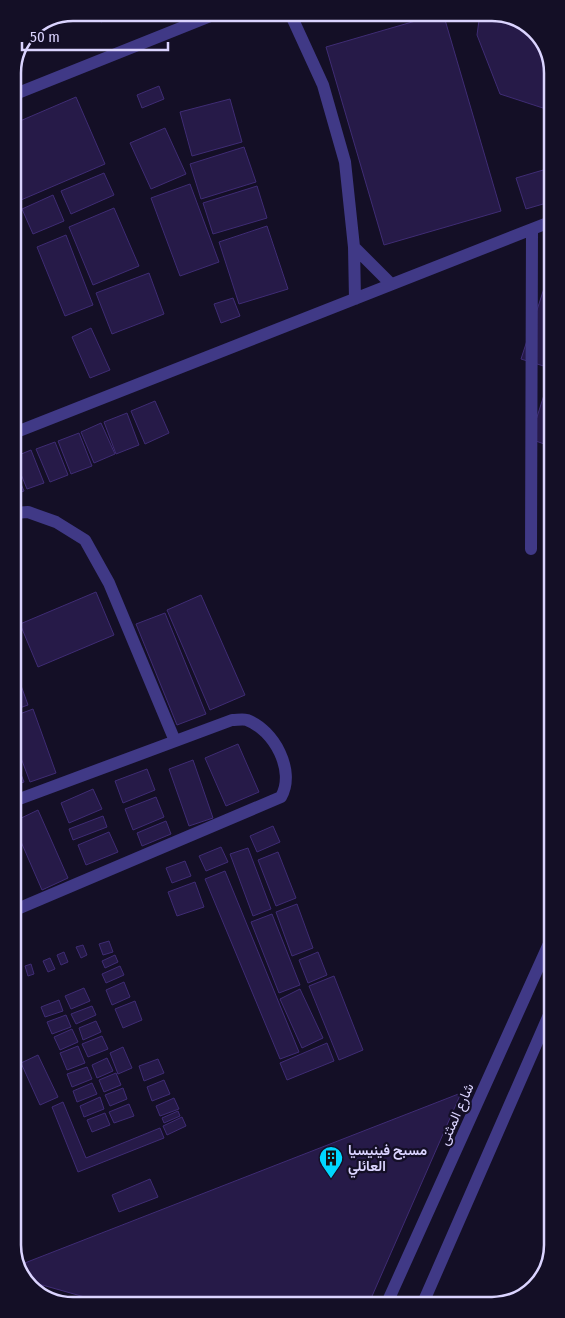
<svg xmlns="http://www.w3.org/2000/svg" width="565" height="1318" viewBox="0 0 565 1318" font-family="'Fira Sans Condensed',Vazirmatn,sans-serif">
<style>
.building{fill:#261a48;stroke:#3f2c74}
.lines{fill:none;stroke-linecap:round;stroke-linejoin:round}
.minor{stroke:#403986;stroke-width:12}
.tertiary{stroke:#403986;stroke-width:12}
.labels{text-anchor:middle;stroke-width:4.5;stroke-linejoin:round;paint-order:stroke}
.street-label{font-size:14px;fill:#dbd4ff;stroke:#140f26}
.poi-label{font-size:14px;font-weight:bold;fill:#dbd4ff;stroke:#140f26;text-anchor:start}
.rim{fill:none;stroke:#dbd4ff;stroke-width:2.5}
</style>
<rect width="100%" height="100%" fill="#140f26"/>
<!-- building -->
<path class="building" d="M98,13H127L101,22Z
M443,13L501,211L384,245L326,47Z
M480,13H496L529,25L549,54V110L500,94L477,35Z
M159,86L164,99L142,108L137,95Z
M76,97L105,164L21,200L13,182V124Z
M230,99L242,142L192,156L180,112Z
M165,128L186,174L151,189L130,143Z
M244,147L256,182L201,199L190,164Z
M550,168V202L526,209L516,178Z
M104,173L114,195L71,214L61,191Z
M190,184L219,262L180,276L151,198Z
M257,186L267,218L213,234L203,203Z
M53,195L64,221L33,234L22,209Z
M114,208L139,266L93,285L69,227Z
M267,226L288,289L239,304L219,242Z
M66,235L93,305L65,316L37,247Z
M550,270V368L521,359Z
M149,273L164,314L112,334L96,293Z
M233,298L240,316L221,323L214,304Z
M91,328L110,370L90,378L72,337Z
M550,376V446L530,439Z
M155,401L169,433L145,444L131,411Z
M127,413L139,445L116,454L104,422Z
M101,423L115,454L94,463L81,432Z
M79,433L92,466L71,474L58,441Z
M55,442L68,475L50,482L36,449Z
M31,450L44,483L27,489L14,457Z
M14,467L24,491L14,495Z
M96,592L114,635L38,667L20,624Z
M201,595L245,695L210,710L167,610Z
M165,613L206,714L177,725L136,624Z
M14,666L28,705L14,710Z
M33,709L56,773L30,782L14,739V716Z
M238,744L259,792L226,806L205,758Z
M14,756L24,782L14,786Z
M193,760L213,818L189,826L169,769Z
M147,769L155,790L123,803L115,781Z
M93,789L102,809L69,823L61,803Z
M156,797L164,817L133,830L125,809Z
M38,810L68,878L42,890L15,828V821Z
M103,816L107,827L73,840L69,829Z
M166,821L171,834L142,846L137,833Z
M273,826L280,842L257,852L250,836Z
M109,832L118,852L86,865L78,845Z
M221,847L228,862L206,871L199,856Z
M248,848L271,909L253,916L230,854Z
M278,852L296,898L276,906L258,860Z
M185,861L191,876L172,883L166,868Z
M225,871L299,1052L280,1059L205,879Z
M195,882L204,907L177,916L168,892Z
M297,904L313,948L292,956L276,912Z
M272,914L300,985L279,993L251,922Z
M109,941L113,952L103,955L99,944Z
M83,945L87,955L81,958L76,947Z
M64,952L68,962L61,965L57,955Z
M318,952L327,975L308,983L299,960Z
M115,955L118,962L105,968L102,961Z
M50,958L55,969L48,972L43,961Z
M31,964L34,974L28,976L25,966Z
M120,966L124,975L106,983L102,974Z
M334,976L363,1050L339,1060L309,986Z
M124,982L130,997L112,1005L106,990Z
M84,988L90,1001L71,1009L65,996Z
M300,989L323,1038L302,1048L280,999Z
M59,1000L63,1011L45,1017L41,1007Z
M135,1001L142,1020L123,1028L115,1009Z
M92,1006L96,1015L76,1024L71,1014Z
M66,1015L71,1027L52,1034L47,1022Z
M96,1021L101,1032L83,1040L79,1028Z
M72,1029L78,1042L60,1050L54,1037Z
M102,1036L108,1049L88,1057L82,1044Z
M327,1043L334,1061L287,1080L280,1063Z
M78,1046L85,1063L67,1070L60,1053Z
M123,1047L132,1068L118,1074L110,1053Z
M38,1055L58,1097L40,1105L21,1063Z
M107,1058L113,1071L97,1078L92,1065Z
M158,1059L164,1073L144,1081L139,1066Z
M87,1067L92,1079L72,1087L67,1074Z
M116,1073L121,1085L104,1092L99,1080Z
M164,1080L170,1094L152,1101L147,1087Z
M92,1083L97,1094L77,1102L73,1091Z
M123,1088L127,1099L110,1106L105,1095Z
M461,1093L369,1303L113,1305L28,1281L17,1266Z
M100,1097L104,1109L84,1117L80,1106Z
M174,1098L179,1109L160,1116L156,1106Z
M63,1102L86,1158L160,1128L164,1138L78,1172L52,1107Z
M129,1104L134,1116L114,1123L109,1112Z
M178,1111L180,1116L164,1123L162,1118Z
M105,1113L110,1125L92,1132L87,1120Z
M182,1117L186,1126L167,1135L163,1126Z
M150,1179L158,1197L119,1212L112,1195Z"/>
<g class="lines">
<!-- minor -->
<path class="minor" d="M290,13L323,85L345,162L354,247L355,299
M354,247L391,284
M14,433L550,222
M14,513L28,512L56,522L85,540L109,583L175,741
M531,549L532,229
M14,801L232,720C237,720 243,719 247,720C274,730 296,771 281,797L15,910"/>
<!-- tertiary -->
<path class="tertiary" d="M13,95L218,13
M387,1303L552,937
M423,1303L552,1008"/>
</g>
<!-- icons -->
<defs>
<g id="building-pin" transform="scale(1.25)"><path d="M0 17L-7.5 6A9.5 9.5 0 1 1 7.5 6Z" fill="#00d6ff" stroke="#140f26"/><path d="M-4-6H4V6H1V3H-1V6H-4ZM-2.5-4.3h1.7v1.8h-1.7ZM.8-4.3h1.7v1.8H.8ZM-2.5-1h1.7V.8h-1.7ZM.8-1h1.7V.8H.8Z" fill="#111"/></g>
</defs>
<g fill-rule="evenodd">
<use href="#building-pin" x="331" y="1158"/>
</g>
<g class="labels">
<!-- street labels -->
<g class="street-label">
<text transform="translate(456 1114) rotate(-66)" y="5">شارع المثنى</text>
</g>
<!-- poi labels -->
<g class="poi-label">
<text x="348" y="1155">مسبح فينيسيا<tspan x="348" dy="16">العائلي</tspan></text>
</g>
</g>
<!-- crop -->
<path d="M0 0H565V1318H0ZM73 21H492A52 52 0 0 1 544 73V1245A52 52 0 0 1 492 1297H73A52 52 0 0 1 21 1245V73A52 52 0 0 1 73 21Z" fill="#140f26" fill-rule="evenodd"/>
<path class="rim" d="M73 21H492A52 52 0 0 1 544 73V1245A52 52 0 0 1 492 1297H73A52 52 0 0 1 21 1245V73A52 52 0 0 1 73 21Z"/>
<!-- scale -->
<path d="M22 42v8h146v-8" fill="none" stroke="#dbd4ff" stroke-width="2.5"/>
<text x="30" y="42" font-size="15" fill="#dbd4ff" stroke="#140f26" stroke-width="4" paint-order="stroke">50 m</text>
</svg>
